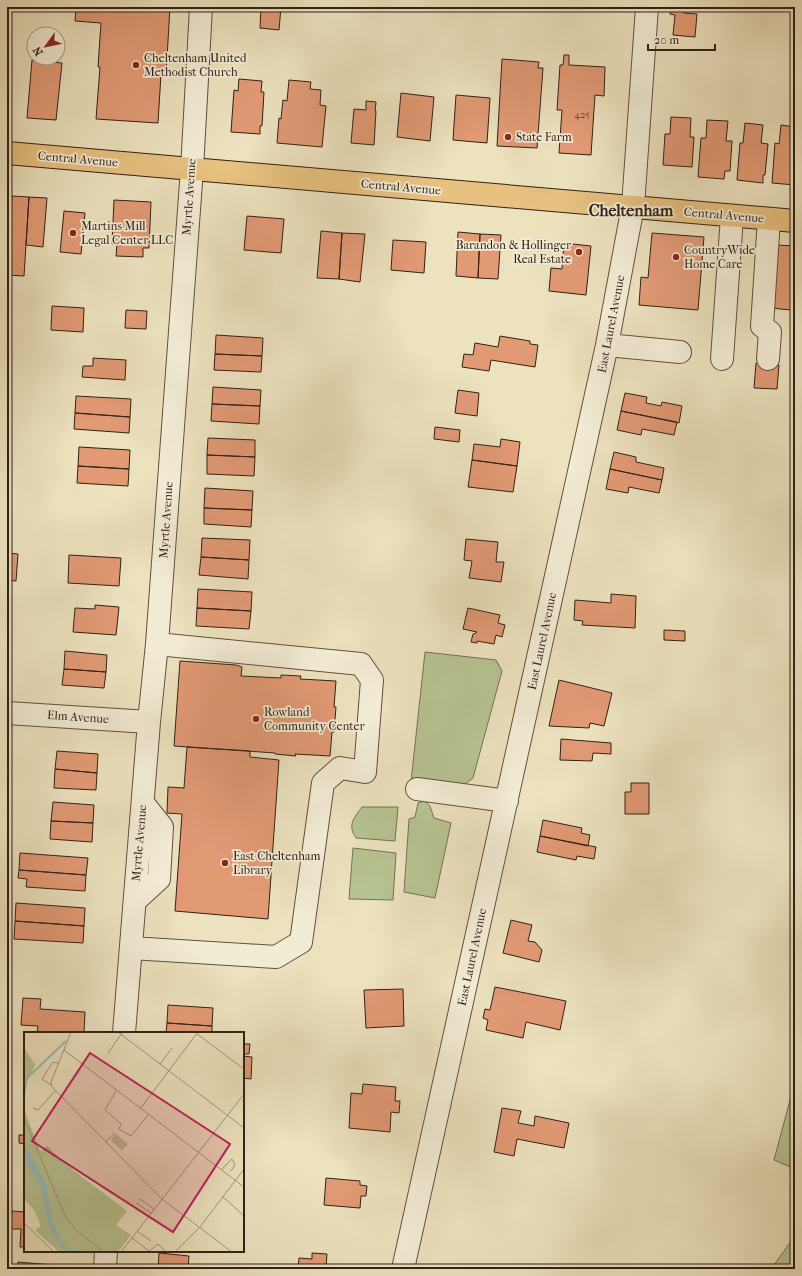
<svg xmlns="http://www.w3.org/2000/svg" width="802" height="1276" viewBox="0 0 802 1276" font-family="'IM FELL French Canon',serif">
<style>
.green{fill:#b7c392;stroke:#747255}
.building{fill:#e29a75;stroke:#312018}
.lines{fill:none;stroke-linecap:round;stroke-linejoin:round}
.minor-casing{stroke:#605042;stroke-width:24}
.major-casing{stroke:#312018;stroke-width:24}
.minor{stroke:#f3ecd5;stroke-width:22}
.major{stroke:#e6c17f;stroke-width:22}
.poi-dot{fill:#8f2418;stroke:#f3ecd5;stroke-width:1.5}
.labels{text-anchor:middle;stroke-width:3.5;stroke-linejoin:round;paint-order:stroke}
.number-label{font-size:10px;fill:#5d3e2f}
.poi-label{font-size:12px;fill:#312018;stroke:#f3ecd5;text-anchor:start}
.street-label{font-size:12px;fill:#312018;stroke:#f3ecd5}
.district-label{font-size:16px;font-weight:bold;fill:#312018;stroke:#f3ecd5}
.inset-river{fill:none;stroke:#99bdb7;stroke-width:2}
.inset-road{fill:none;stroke:#a1947c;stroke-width:1}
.view{fill:#c2185b;fill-opacity:0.15;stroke:#c2185b;stroke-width:2}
.inset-edge{fill:none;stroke:#312018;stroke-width:2}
</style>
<rect width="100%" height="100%" fill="#ece2be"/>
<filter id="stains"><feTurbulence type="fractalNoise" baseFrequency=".005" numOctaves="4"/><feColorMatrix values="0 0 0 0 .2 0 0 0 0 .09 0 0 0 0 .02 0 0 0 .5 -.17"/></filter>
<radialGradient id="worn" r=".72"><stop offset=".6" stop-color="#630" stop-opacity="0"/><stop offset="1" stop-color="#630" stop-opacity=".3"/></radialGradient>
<!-- green -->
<path class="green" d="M425,652L496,660L502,671L473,778L461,787L411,782Z
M425,801L430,806L434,818L451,823L435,898L404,892L409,819L415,817L418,803Z
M362,807H398L395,841L356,838C347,825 354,818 362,807Z
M353,848L396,853L393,900L349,899Z
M795,1077V1169L774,1160L793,1089Z
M795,1236V1269H771Z"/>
<!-- building -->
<path class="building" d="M76,7H170L166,75L161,74L158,123L96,119L100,67H98L101,23L75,21Z
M261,7H281L279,30L260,28Z
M671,7H684V13L697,14L695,37L673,35L675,15L670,14Z
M564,55H569V65L605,67L604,96L595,95L591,155L559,153L562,110H557L560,65H563Z
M502,59L539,62L538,68H543L537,148L497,146Z
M32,60L62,63L56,120L27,118Z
M239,79L262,81L261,92H264L262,126H260V134L231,132L234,90L238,91Z
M289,80L311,82L310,89L321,90L320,105L326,106L322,147L277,143L279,118L281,119L283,100L287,101Z
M401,93L434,97L430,141L397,137Z
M456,95L490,98L487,143L453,140Z
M366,101L376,102L375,111H376L374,145L351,143L354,109L366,110Z
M671,117L691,118L690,137H694L692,167L663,165L665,134H670Z
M707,120L728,121L726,141H732L730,171H725L724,179L698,177L701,138H706Z
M745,123L763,125L761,143L768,144L765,175H763V183L737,180L740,143H743Z
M781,125L795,127V185L772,183L775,143L779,144Z
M12,196L29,197L24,276L7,275Z
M29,197L47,198L43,247L26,245Z
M114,200L151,202L149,248H143V257L116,256L117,244H112Z
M64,211L85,213L81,254L60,252Z
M247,216L284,219L281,253L244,250Z
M321,231L342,233L339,279L317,278Z
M458,232L480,234L478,278L456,276Z
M342,233L365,234L360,282L339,279Z
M652,233L704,237L698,310L639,305L641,277L648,278Z
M480,234L501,235L498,279L478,278Z
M393,240L426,242L424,273L391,270Z
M564,243L591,246L586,295L549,291L551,268L562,269Z
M776,245L795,246V299H792L791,310L771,308Z
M52,306L84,308L83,332L51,330Z
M126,310L147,311L146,329L125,328Z
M216,335L263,338L262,356L215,354Z
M500,336L530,341V344L538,345L535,367L491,360L489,371L462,367L464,354L473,355L475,343L498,347Z
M215,354L262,356L261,372L214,370Z
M93,358L126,360L125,380L82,377L83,366H93Z
M756,363L779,365L777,389L754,388Z
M213,387L261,390L260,406L212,404Z
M458,390L479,393L477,416L455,413Z
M625,393L647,397L646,403L661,406L662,402L682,406L679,423L621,411Z
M76,396L131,399L130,417L75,413Z
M212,404L260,406L259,424L211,421Z
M621,411L677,422L674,435L642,429L641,435L617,430Z
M75,413L130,417L129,433L74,429Z
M435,427L460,430L459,442L434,439Z
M208,438L255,440V457L207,455Z
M501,439L520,442L517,466L472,460L474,444L500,447Z
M79,447L130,450L129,469L78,466Z
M614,452L636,457V462L664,468L662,480L610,469Z
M207,455L255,457L254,476L207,474Z
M472,460L517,466L513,492L468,487Z
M78,466L129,469L128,486L77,483Z
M610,469L662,480L659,493L629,487L628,493L606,489Z
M205,488L253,491L252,510L204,508Z
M204,508L252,510L251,527L204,524Z
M202,538L250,540L249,560L201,557Z
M466,539L498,542L496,562H504L501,582L469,578L472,561L464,560Z
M7,553L18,554L16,581L7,580Z
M69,555L121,558L119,586L68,583Z
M201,557L249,560L248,579L199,575Z
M198,589L252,592L251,611L197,608Z
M611,594L636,596L635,628L582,625L583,621L574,620L575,600L611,603Z
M95,605L119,607L116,635L73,632L75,608L95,609Z
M197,608L251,611L249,629L196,626Z
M468,608L500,615L498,623L505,625L502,637L496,635L494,644L477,641V643L471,642L473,634L476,633L477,632L463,629Z
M664,630L685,631V641L664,640Z
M65,651L107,655L106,672L64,669Z
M180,661L236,665L242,667L241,676L281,678V675L301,676L300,679L336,681L334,707H336L334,732H332L330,756L295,754L296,756L275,754V753L174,746Z
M64,669L106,672L104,688L62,685Z
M559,680L612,693L604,726L590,723L589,728L549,726Z
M561,739L611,743V754L593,753L592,761L560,760Z
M187,747L250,751V757L279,760L268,919L175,911L182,814L167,813L168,787L184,788Z
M57,751L98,754L97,773L55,769Z
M55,769L97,773L96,790L54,788Z
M631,783H649V814H625V792H631Z
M53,802L94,805L93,823L51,821Z
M543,820L582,828L581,833L590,835L588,846L540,836Z
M51,821L93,823L92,842L50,839Z
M540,836L596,847L594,859L577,856L576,860L537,852Z
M20,853L88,858L86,875L19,870Z
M19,870L86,875L85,891L26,887L27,879L18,878Z
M16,903L85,908L84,926L15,921Z
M511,920L532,925L528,941L535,942L542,950L539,962L503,953Z
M15,921L84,926L83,943L14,939Z
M495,987L566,1001L560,1030L526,1022L523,1038L486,1030L488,1020L483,1018L485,1009L490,1010Z
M403,989L404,1026L366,1028L364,990Z
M23,998L41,999L40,1009L85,1012L84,1033H37L38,1026L21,1025Z
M168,1005L213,1008L212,1026L167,1023Z
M167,1023L212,1026V1033H166Z
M243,1044H250L249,1054H243Z
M243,1056L252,1057L251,1079L243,1078Z
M363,1084L396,1087L395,1101H400L399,1113L391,1112L390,1132L349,1128L351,1093L362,1094Z
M502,1108L521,1111L518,1123L534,1126L535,1116L569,1123L564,1148L517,1139L514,1156L494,1152Z
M19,1135H25V1144L19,1143Z
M326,1178L360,1181V1185L367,1186L366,1196H361L360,1208L324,1205Z
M12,1211L25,1212V1247H20L21,1229H11Z
M159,1253L189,1256L188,1269H158Z
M312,1253L327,1254L326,1267L335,1268V1269H298L299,1258L312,1259Z
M18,1262L53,1265L52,1269H17Z"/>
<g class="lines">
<!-- minor casing -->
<g class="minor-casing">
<path id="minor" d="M607,345L680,352
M722,359L732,216
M768,359L770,332L762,326L769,219
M7,713L149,722
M417,789L507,801
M135,901L159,879L162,827L143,803
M131,948L276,957L301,942L323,783L340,768L365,772L372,680L361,664L157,644
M124,1033L149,722L157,644L192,169L201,7
M105,1269L106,1251
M403,1269L607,345L633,206L647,7"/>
</g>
<!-- major casing -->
<g class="major-casing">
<path id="major" d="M7,153L795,221"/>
</g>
<!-- minor -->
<use href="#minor" class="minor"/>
<!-- major -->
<use href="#major" class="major"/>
</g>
<!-- markers -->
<g class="poi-dot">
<circle cx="136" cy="65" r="4"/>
<circle cx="508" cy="137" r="4"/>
<circle cx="73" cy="233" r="4"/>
<circle cx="579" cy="252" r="4"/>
<circle cx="676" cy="257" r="4"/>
<circle cx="256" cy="719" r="4"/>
<circle cx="225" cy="863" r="4"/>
</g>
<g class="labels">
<!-- number labels -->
<g class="number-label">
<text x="582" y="118">425</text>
</g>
<!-- poi labels -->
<g class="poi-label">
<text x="144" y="62">Cheltenham United<tspan x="144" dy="14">Methodist Church</tspan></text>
<text x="516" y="141">State Farm</text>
<text x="81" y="230">Martins Mill<tspan x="81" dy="14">Legal Center LLC</tspan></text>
<text x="571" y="249" text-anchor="end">Barandon &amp; Hollinger<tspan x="571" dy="14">Real Estate</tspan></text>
<text x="684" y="254">CountryWide<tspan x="684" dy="14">Home Care</tspan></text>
<text x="264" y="716">Rowland<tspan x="264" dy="14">Community Center</tspan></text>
<text x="233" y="860">East Cheltenham<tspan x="233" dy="14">Library</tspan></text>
</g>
<!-- street labels -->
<g class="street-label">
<text transform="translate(78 159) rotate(5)" y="4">Central Avenue</text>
<text transform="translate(401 187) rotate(5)" y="4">Central Avenue</text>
<text transform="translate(189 197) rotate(-86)" y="4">Myrtle Avenue</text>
<text transform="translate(724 215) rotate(5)" y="4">Central Avenue</text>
<text transform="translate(611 324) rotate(-79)" y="4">East Laurel Avenue</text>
<text transform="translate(166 520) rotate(-86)" y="4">Myrtle Avenue</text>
<text transform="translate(542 641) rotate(-78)" y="4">East Laurel Avenue</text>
<text transform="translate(78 717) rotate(4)" y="4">Elm Avenue</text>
<text transform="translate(139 843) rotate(-85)" y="4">Myrtle Avenue</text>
<text transform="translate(472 957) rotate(-78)" y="4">East Laurel Avenue</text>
</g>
<!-- district labels -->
<g class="district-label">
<text x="631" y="216">Cheltenham</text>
</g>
</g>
<!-- overview -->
<g transform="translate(24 1032)">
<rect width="220" height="220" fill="#ece2be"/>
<path d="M0,15L11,33L0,56ZM0,77L16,119L23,114L49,138L103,179L92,193L107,203L94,220H35L11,198L17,194L10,178L0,167ZM91,101L104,112L98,119L87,108Z" fill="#b7c392"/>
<path d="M0,111L22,151L29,191L40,212L46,218L67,220H42L32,208L24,191L16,153L0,128Z" fill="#99bdb7"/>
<path class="inset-river" d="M0,63L3,46L42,9"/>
<path class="inset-road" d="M47,0L27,50L28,55L138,167L208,220M94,0L220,96M173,2L220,37M40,18L220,155M84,21L98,1M136,32L148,16M27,53L18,47L29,30L34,31M92,59L81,78L97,92L95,97L107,104L124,83M9,76L14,78L31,59M116,77L174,0M0,86L42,186L53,199L80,220M82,110L90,101M197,138L208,127L211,133L207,139M199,165L219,183M115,166L130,177M112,171L127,181M0,191L30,220M113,199L127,209M108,206L125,219M97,220L220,62M124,220L134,212L142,220M151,220L176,195L220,137"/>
<path class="view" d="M66,21L206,112L149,200L8,109Z"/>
<rect width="220" height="220" class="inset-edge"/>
</g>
<!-- margin -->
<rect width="802" height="1276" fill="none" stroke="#ece2be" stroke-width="24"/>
<rect x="8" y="8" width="786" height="1260" fill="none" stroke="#312018" stroke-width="2"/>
<rect x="12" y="12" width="778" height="1252" fill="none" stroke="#312018"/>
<!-- north arrow -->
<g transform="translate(46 46) rotate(237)"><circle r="19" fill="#f3ecd5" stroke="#a59a89"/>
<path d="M0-3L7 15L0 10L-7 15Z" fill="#8f2418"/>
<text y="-6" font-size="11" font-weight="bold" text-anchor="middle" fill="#312018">N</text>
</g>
<!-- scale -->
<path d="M648 44v6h67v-6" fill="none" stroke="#312018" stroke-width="2"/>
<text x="654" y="44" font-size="12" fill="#312018" stroke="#f3ecd5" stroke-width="3" paint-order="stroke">20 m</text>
<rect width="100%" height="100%" filter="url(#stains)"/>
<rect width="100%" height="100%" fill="url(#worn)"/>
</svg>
